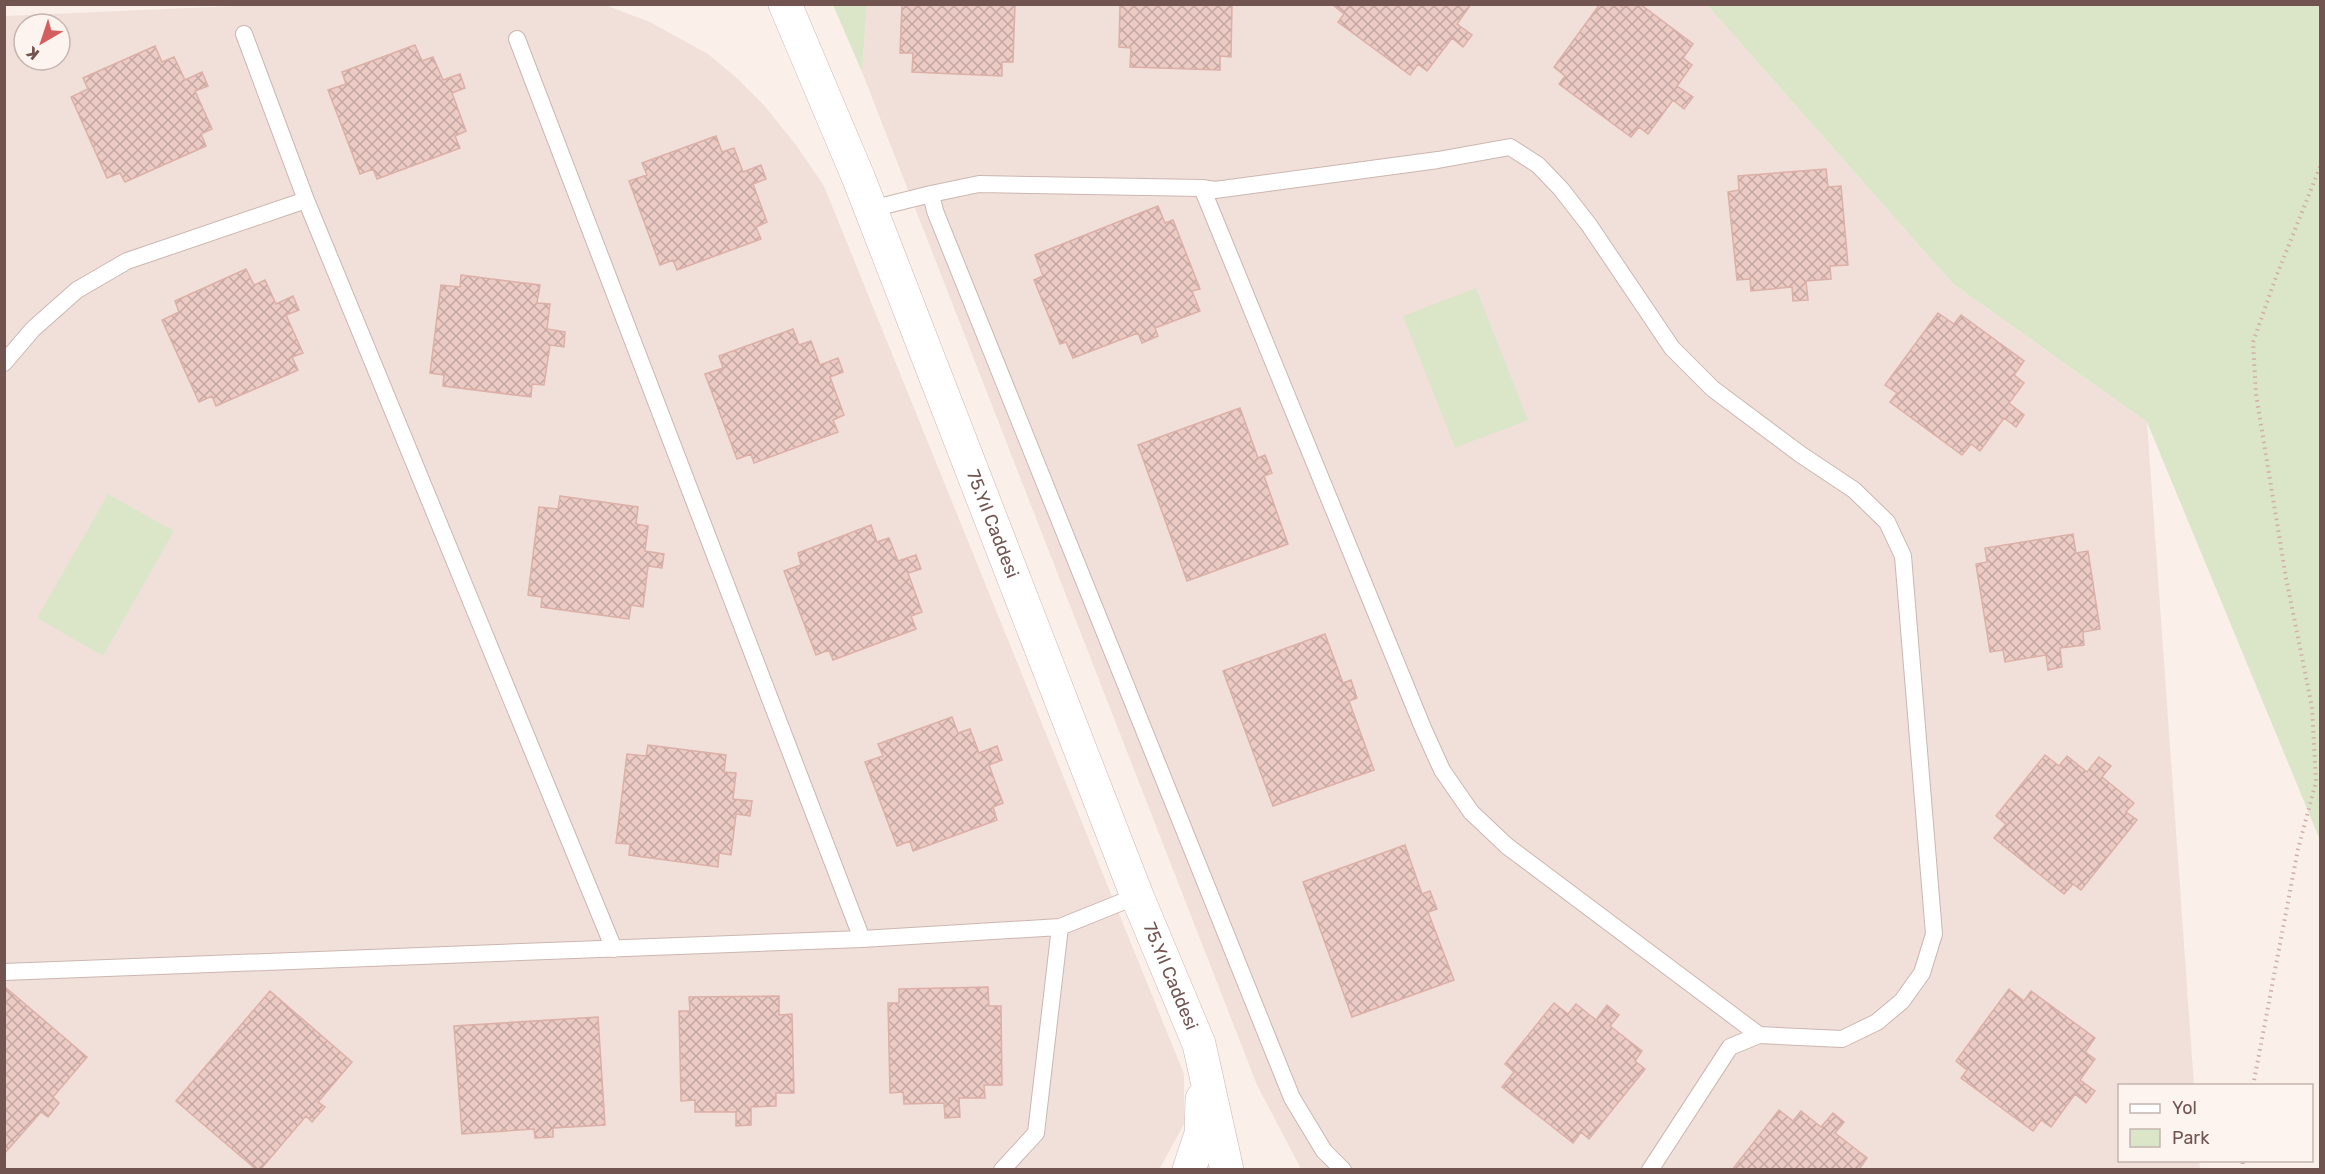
<svg xmlns="http://www.w3.org/2000/svg" width="2325" height="1174" viewBox="0 0 2325 1174" font-family="Rubik,sans-serif">
<style>
.residential{fill:#f1e0d9;fill-rule:evenodd}
.green{fill:#dbe6c9}
.building{fill:url(#building-cross-hatch);stroke:#dcafa7;stroke-width:1.5}
.lines{fill:none;stroke-linecap:round;stroke-linejoin:round}
.service-casing{stroke:#cbb6b0;stroke-width:18}
.tertiary-casing{stroke:#cbb6b0;stroke-width:34}
.path{stroke:#d1aea8;stroke-width:4;stroke-dasharray:1.5 4.5;stroke-linecap:butt}
.service{stroke:#fff;stroke-width:16}
.tertiary{stroke:#fff;stroke-width:33}
.labels{text-anchor:middle;stroke-width:5;stroke-linejoin:round;paint-order:stroke}
.street-label{font-size:18px;fill:#715450;stroke:#fdf4ef}
</style>
<defs>
<pattern id="building-cross-hatch" width="8" height="8" patternUnits="userSpaceOnUse" patternTransform="scale(1.5)"><rect width="8" height="8" fill="#eccbc4"/><path d="M0 0l8 8M0 8l8-8" fill="none" stroke="#c4a7a2"/></pattern>
</defs>
<rect width="100%" height="100%" fill="#faf0e9"/>
<!-- residential -->
<path class="residential" d="M276,4L605,5L650,22L708,54L738,79L763,104L796,145L824,186L1184,1074V1124L1159,1170H5V16ZM24,24H60V60H24Z
M867,5H1707L1953,284L2147,422L2194,1085L2120,1086V1160L2199,1161L2200,1169H1301L1257,1085L862,72Z"/>
<!-- green -->
<path class="green" d="M833,5H867L862,72Z
M1707,5H2320V840L2147,422L1953,284Z
M1476,288L1528,420L1455,448L1403,316Z
M108,494L174,531L103,656L37,618Z"/>
<!-- building -->
<path class="building" d="M902,4H1015L1013,62H1002V76L912,72L913,53H900Z
M1120,4H1232L1231,57L1220,56V70L1130,67L1131,48L1119,47Z
M1471,4L1457,24L1472,35L1463,47L1452,38L1427,71L1418,64L1410,75L1338,22L1344,14L1333,5Z
M1600,4H1619L1622,7L1623,4H1640L1693,44L1683,58L1692,65L1677,86L1693,97L1684,109L1673,100L1648,134L1639,127L1631,137L1559,84L1565,76L1554,67Z
M415,45L422,61L433,57L443,80L460,74L465,88L452,93L466,131L455,136L460,148L377,179L373,169L360,174L328,90L346,84L342,72Z
M155,46L162,62L174,57L185,80L202,72L208,86L195,91L212,129L201,134L206,146L125,182L120,173L107,178L71,97L88,89L83,78Z
M716,136L722,152L734,148L743,172L761,165L766,179L753,184L767,222L756,227L761,239L677,270L673,260L660,265L629,181L647,175L642,163Z
M1826,169L1828,187L1841,186L1848,265L1830,266L1831,279L1806,281L1808,300L1793,301L1792,287L1751,291L1750,279L1737,280L1728,192L1739,190L1738,176Z
M1158,206L1165,223L1173,220L1200,289L1192,291L1200,311L1155,328L1158,336L1142,343L1138,333L1073,358L1066,342L1060,344L1034,280L1043,276L1035,255Z
M246,269L254,285L265,280L276,304L293,296L299,310L286,315L303,353L292,357L298,370L216,406L212,396L199,402L162,320L179,312L175,301Z
M461,275L540,285L537,303L550,304L547,329L565,332L564,347L550,345L544,385L532,384L531,397L443,386L444,375L430,373L441,285L460,287Z
M1938,313L1954,324L1961,315L2024,361L2014,375L2024,383L2009,403L2024,415L2016,427L2004,418L1980,451L1971,444L1962,455L1890,402L1897,393L1885,385Z
M793,329L799,345L811,341L820,365L838,358L843,372L830,377L844,415L833,420L838,432L754,463L751,454L737,459L705,374L723,368L719,356Z
M1240,408L1258,458L1265,455L1272,473L1264,476L1288,544L1187,581L1138,445Z
M560,496L638,507L636,524L648,526L645,551L664,554L662,568L648,566L643,607L631,605L629,619L541,607L542,597L528,595L539,507L558,509Z
M871,525L877,542L889,538L898,561L916,555L921,569L908,573L922,612L911,616L916,629L833,660L829,650L816,655L784,571L801,565L798,553Z
M2073,534L2076,553L2088,551L2100,629L2083,632L2084,645L2060,648L2062,667L2048,670L2046,655L2005,662L2003,650L1990,652L1976,564L1987,562L1985,548Z
M1325,634L1343,683L1351,680L1357,698L1349,701L1374,770L1273,806L1223,671Z
M952,717L958,733L970,729L979,753L997,746L1002,760L989,765L1003,803L993,807L997,820L913,851L910,841L897,846L865,762L883,756L878,744Z
M648,745L726,755L724,772L736,773L733,799L752,801L750,816L736,814L731,855L719,853L718,867L629,855L630,844L616,843L627,754L646,756Z
M2045,755L2059,766L2067,756L2087,772L2099,757L2111,766L2102,777L2134,803L2126,812L2137,820L2081,890L2073,884L2064,894L1994,838L2006,824L1996,816Z
M1405,845L1422,894L1430,891L1437,909L1428,912L1454,980L1352,1017L1303,882Z
M5,987L87,1057L53,1097L59,1103L48,1117L41,1112L4,1154Z
M988,987L989,1006H1001L1002,1085H984L985,1098H959L960,1117L945,1118L944,1103L904,1104L903,1092L890,1093L888,1003H899V989Z
M2009,989L2024,1001L2031,991L2095,1038L2085,1052L2095,1059L2080,1080L2095,1091L2086,1103L2075,1094L2051,1127L2041,1120L2033,1131L1961,1078L1967,1070L1956,1061Z
M270,991L352,1062L318,1102L325,1107L312,1122L306,1116L260,1170H257L176,1101Z
M779,996V1015L792,1014L794,1093H776V1106L751,1107V1125L736,1126V1112H695V1100L681,1101L679,1011H690L689,997Z
M1554,1003L1568,1014L1576,1004L1596,1020L1607,1005L1619,1015L1610,1026L1642,1051L1635,1061L1645,1069L1589,1139L1581,1132L1573,1143L1502,1087L1514,1072L1505,1064Z
M598,1017L605,1125L553,1128V1137L535,1138L534,1129L462,1134L454,1026Z
M1779,1110L1793,1121L1801,1111L1821,1127L1833,1113L1844,1122L1835,1133L1867,1158L1860,1168L1863,1170H1732Z"/>
<g class="lines">
<!-- service casing -->
<g class="service-casing">
<path id="service" d="M244,34L306,200L614,949
M517,39L862,939L1060,927L1137,896
M1202,188L1423,728L1442,770L1471,812L1507,846L1759,1035
M871,209L931,194
M4,363L33,329L77,290L127,261L306,200
M4,972L862,939
M1002,1170L1036,1133L1060,927
M1343,1170L1324,1151L1292,1098L935,211L931,194L979,184L1202,188L1215,190L1438,160L1510,147L1538,165L1561,189L1589,225L1672,348L1713,389L1800,454L1854,490L1887,522L1903,556L1934,934L1922,973L1902,1001L1877,1022L1842,1039L1759,1035L1730,1047L1650,1170"/>
</g>
<!-- tertiary casing -->
<g class="tertiary-casing">
<g id="tertiary">
<path id="s1" d="M785,4L859,179L1137,896L1199,1044L1227,1170"/>
<path d="M1189,1170L1201,1134L1202,1099"/>
</g>
</g>
<!-- path -->
<path class="path" d="M2253,1086L2298,849L2316,782L2312,707L2286,578L2256,394L2253,342L2276,277L2320,167
M2242,1170L2243,1160"/>
<!-- service -->
<use href="#service" class="service"/>
<!-- tertiary -->
<use href="#tertiary" class="tertiary"/>
</g>
<g class="labels">
<!-- street labels -->
<g class="street-label">
<text dy="6" stroke="none"><textPath href="#s1" startOffset="560">75.Yıl Caddesi</textPath></text>
<text dy="6" stroke="none"><textPath href="#s1" startOffset="1046">75.Yıl Caddesi</textPath></text>
</g>
</g>
<!-- border -->
<rect width="2325" height="1174" fill="none" stroke="#715450" stroke-width="12"/>
<!-- legend -->
<rect x="2118" y="1084" width="195" height="78" fill="#fdf4ef" stroke="#c5b4af" stroke-width="1.5"/>
<rect x="2130" y="1104" width="30" height="9" fill="#ffffff" stroke="#c5b4af" stroke-width="1.5"/>
<text x="2172" y="1114" font-size="18" fill="#715450">Yol</text>
<rect x="2130" y="1129" width="30" height="18" fill="#dbe6c9" stroke="#c5b4af" stroke-width="1.5"/>
<text x="2172" y="1144" font-size="18" fill="#715450">Park</text>
<!-- north arrow -->
<g transform="translate(42 42) rotate(219)"><circle r="28" fill="#fdf4ef" stroke="#c5b4af" stroke-width="1.5"/>
<path d="M0-4.5L10 22L0 15L-10 22Z" fill="#d45f5f"/>
<text y="-9" font-size="16" font-weight="bold" text-anchor="middle" fill="#715450">K</text>
</g>
</svg>
